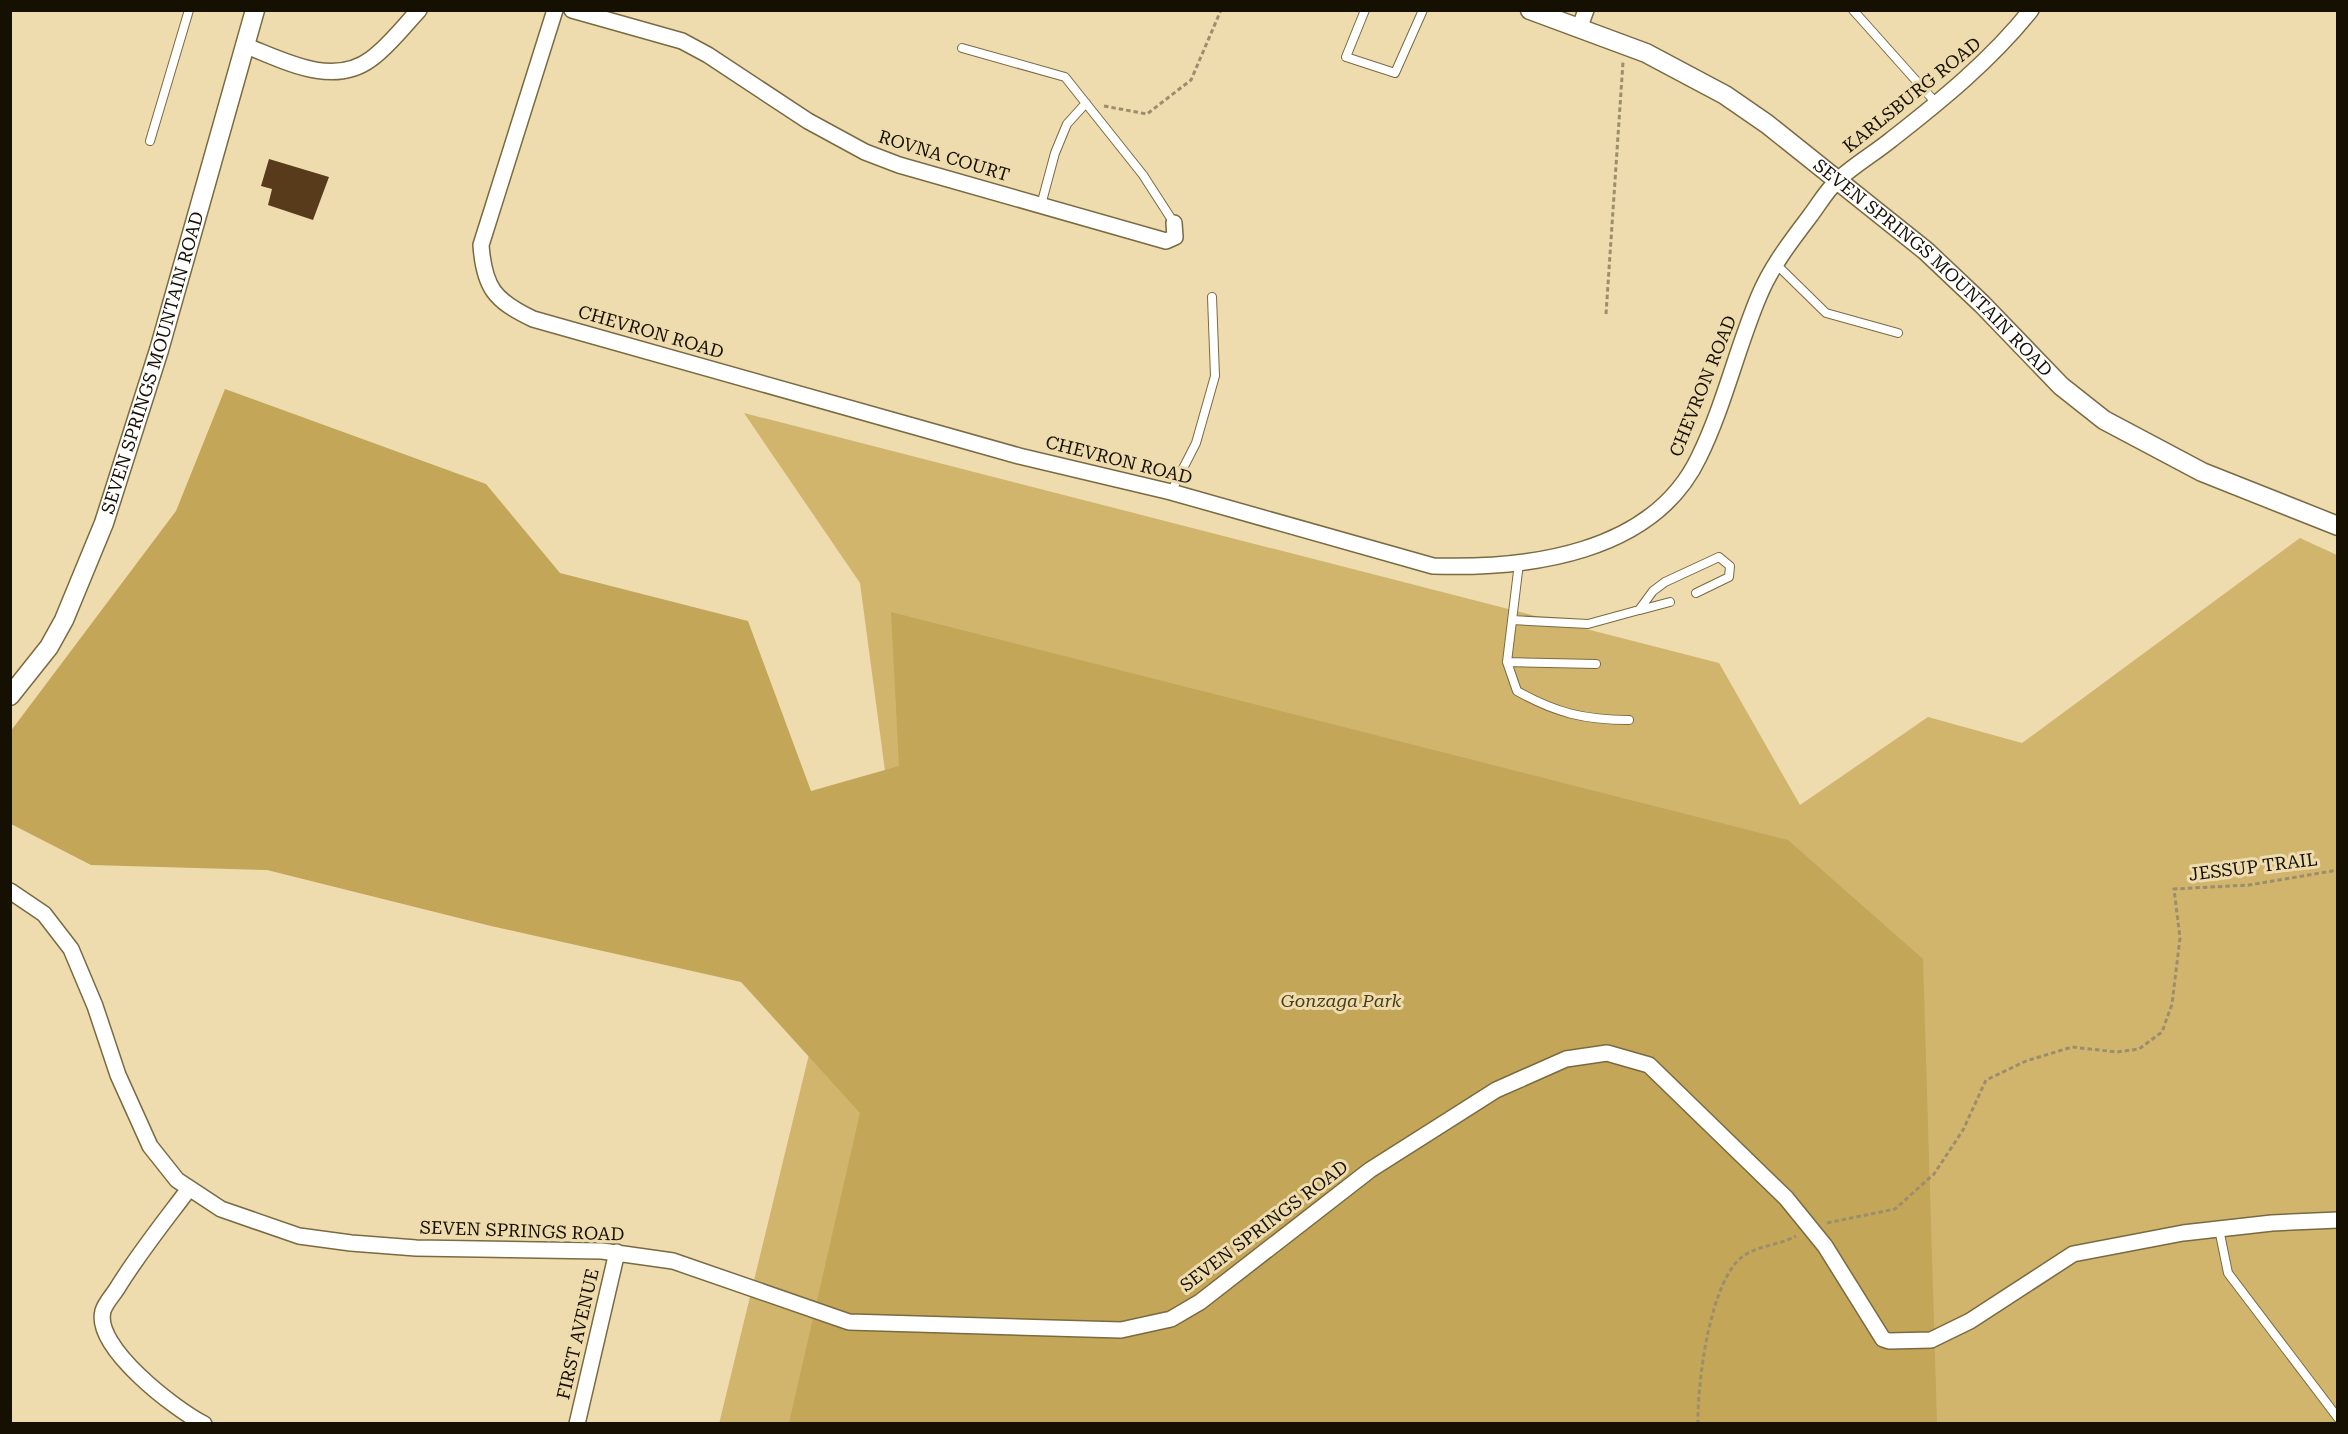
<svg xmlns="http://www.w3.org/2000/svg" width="2348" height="1434" viewBox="0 0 2348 1434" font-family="'Roboto Serif',serif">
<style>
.green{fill:#d1b56d}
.forest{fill:#c3a658}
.building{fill:#573b1a}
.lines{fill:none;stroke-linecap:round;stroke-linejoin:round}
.service-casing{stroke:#7a6a40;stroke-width:10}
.minor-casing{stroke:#7a6a40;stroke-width:18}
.tertiary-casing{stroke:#7a6a40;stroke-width:21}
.path{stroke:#9c8e6d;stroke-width:3;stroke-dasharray:4.5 3;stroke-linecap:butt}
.service{stroke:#fff;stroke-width:8}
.minor{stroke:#fff;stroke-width:15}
.tertiary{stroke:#fff;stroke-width:18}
.labels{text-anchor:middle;stroke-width:6;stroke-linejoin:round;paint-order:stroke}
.street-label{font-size:18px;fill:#161002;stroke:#eedcaf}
.park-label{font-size:18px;font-style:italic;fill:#483c19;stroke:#eedcaf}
</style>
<rect width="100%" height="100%" fill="#eedcaf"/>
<!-- green -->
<path class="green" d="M744,413L1719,663L1800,805L1928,717L2022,743L2300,538L2337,555V1423L719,1424L813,1038L923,1056L860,583Z"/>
<!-- forest -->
<path class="forest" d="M225,389L486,484L560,573L748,621L811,791L899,766L891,612L1788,840L1923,959L1937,1423H789L860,1113L741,982L491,926L267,870L91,865L11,824L10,732L176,511Z"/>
<!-- building -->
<path class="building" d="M269,159L329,177L313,220L268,205L272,189L261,186Z"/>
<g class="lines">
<!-- service casing -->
<g class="service-casing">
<path id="service" d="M1365,10L1346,57L1395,73L1423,10
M1853,10L1936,103
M962,48L1065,77L1143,175L1174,223
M150,141L189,10
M1041,205L1055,153L1067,124L1086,103
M1776,264L1826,313L1898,333
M1171,492L1196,443L1215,376L1212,297
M1519,563L1507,662L1517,691C1556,713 1585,720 1629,720
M1640,610L1670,602
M1512,620L1588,624L1639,610L1653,591L1665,582L1719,557L1730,566L1729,577L1696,593
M1507,662L1596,664
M2219,1229L2228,1273L2338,1418"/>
</g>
<!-- minor casing -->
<g class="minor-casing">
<path id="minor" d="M555,10L481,245C484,288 495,301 533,319L1019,456L1171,492L1433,566C1528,569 1653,554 1699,457C1724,406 1737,348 1759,296C1771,267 1791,241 1810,216C1819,204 1827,190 1838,180C1854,165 1875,153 1892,139C1942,100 1991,60 2031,10
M572,10L682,41L708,55L808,121L865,152L899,165L1166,241L1175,237L1174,223
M1579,29L1586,10
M244,45C283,60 332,88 371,59C389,46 404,26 419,10
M10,891L44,914L71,949L95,1006L118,1075L150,1146L177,1180L221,1209L299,1236L351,1243L416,1248L602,1251L673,1261L849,1322L1121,1330L1171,1319L1200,1302L1370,1170L1496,1090L1566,1059L1607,1053L1649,1065L1786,1198L1825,1246L1883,1339L1889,1341L1931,1340L1970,1321L2073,1254L2183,1233L2272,1223L2338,1220
M188,1190C164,1222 139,1253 118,1287C114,1294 105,1303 103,1311C93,1347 176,1410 204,1424
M577,1424L617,1252"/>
</g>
<!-- tertiary casing -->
<g class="tertiary-casing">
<g id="tertiary">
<path id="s1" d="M1530,10L1646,53L1725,95L1767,124L1926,251L1982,304L2061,386L2104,420L2202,472L2338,526"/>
<path id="s2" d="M10,696L49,647L64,620L104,523L159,350L255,10"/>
</g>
</g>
<!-- path -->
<path class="path" d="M1104,106L1147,114L1191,80L1221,10
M1606,314L1623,62
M1827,1223L1895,1209L1934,1174L1963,1130L1986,1080L2026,1061L2072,1047L2117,1052L2139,1049L2162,1032L2172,1004L2180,938L2174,889L2249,885L2338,870
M1698,1424C1697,1385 1710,1276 1745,1255C1760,1245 1780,1245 1796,1236"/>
<!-- service -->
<use href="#service" class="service"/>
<!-- minor -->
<use href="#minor" class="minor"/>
<!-- tertiary -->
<use href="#tertiary" class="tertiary"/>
</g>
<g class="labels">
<!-- street labels -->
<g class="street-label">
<text transform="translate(1912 95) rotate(-39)" y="6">KARLSBURG ROAD</text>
<text transform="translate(944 156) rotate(17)" y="6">ROVNA COURT</text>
<text dy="6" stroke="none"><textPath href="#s1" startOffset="484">SEVEN SPRINGS MOUNTAIN ROAD</textPath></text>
<text transform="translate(651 332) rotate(16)" y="6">CHEVRON ROAD</text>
<text dy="6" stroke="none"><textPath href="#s2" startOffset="366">SEVEN SPRINGS MOUNTAIN ROAD</textPath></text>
<text transform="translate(1703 386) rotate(-68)" y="6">CHEVRON ROAD</text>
<text transform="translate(1119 460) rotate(14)" y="6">CHEVRON ROAD</text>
<text transform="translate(2253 867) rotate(-7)" y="6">JESSUP TRAIL</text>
<text transform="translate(1264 1226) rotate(-37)" y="6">SEVEN SPRINGS ROAD</text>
<text transform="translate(522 1231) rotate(2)" y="6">SEVEN SPRINGS ROAD</text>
<text transform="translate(578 1334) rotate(-77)" y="6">FIRST AVENUE</text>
</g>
<!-- park labels -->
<g class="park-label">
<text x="1341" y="1007">Gonzaga Park</text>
</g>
</g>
<!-- border -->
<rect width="2348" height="1434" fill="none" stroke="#161002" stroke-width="24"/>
</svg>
